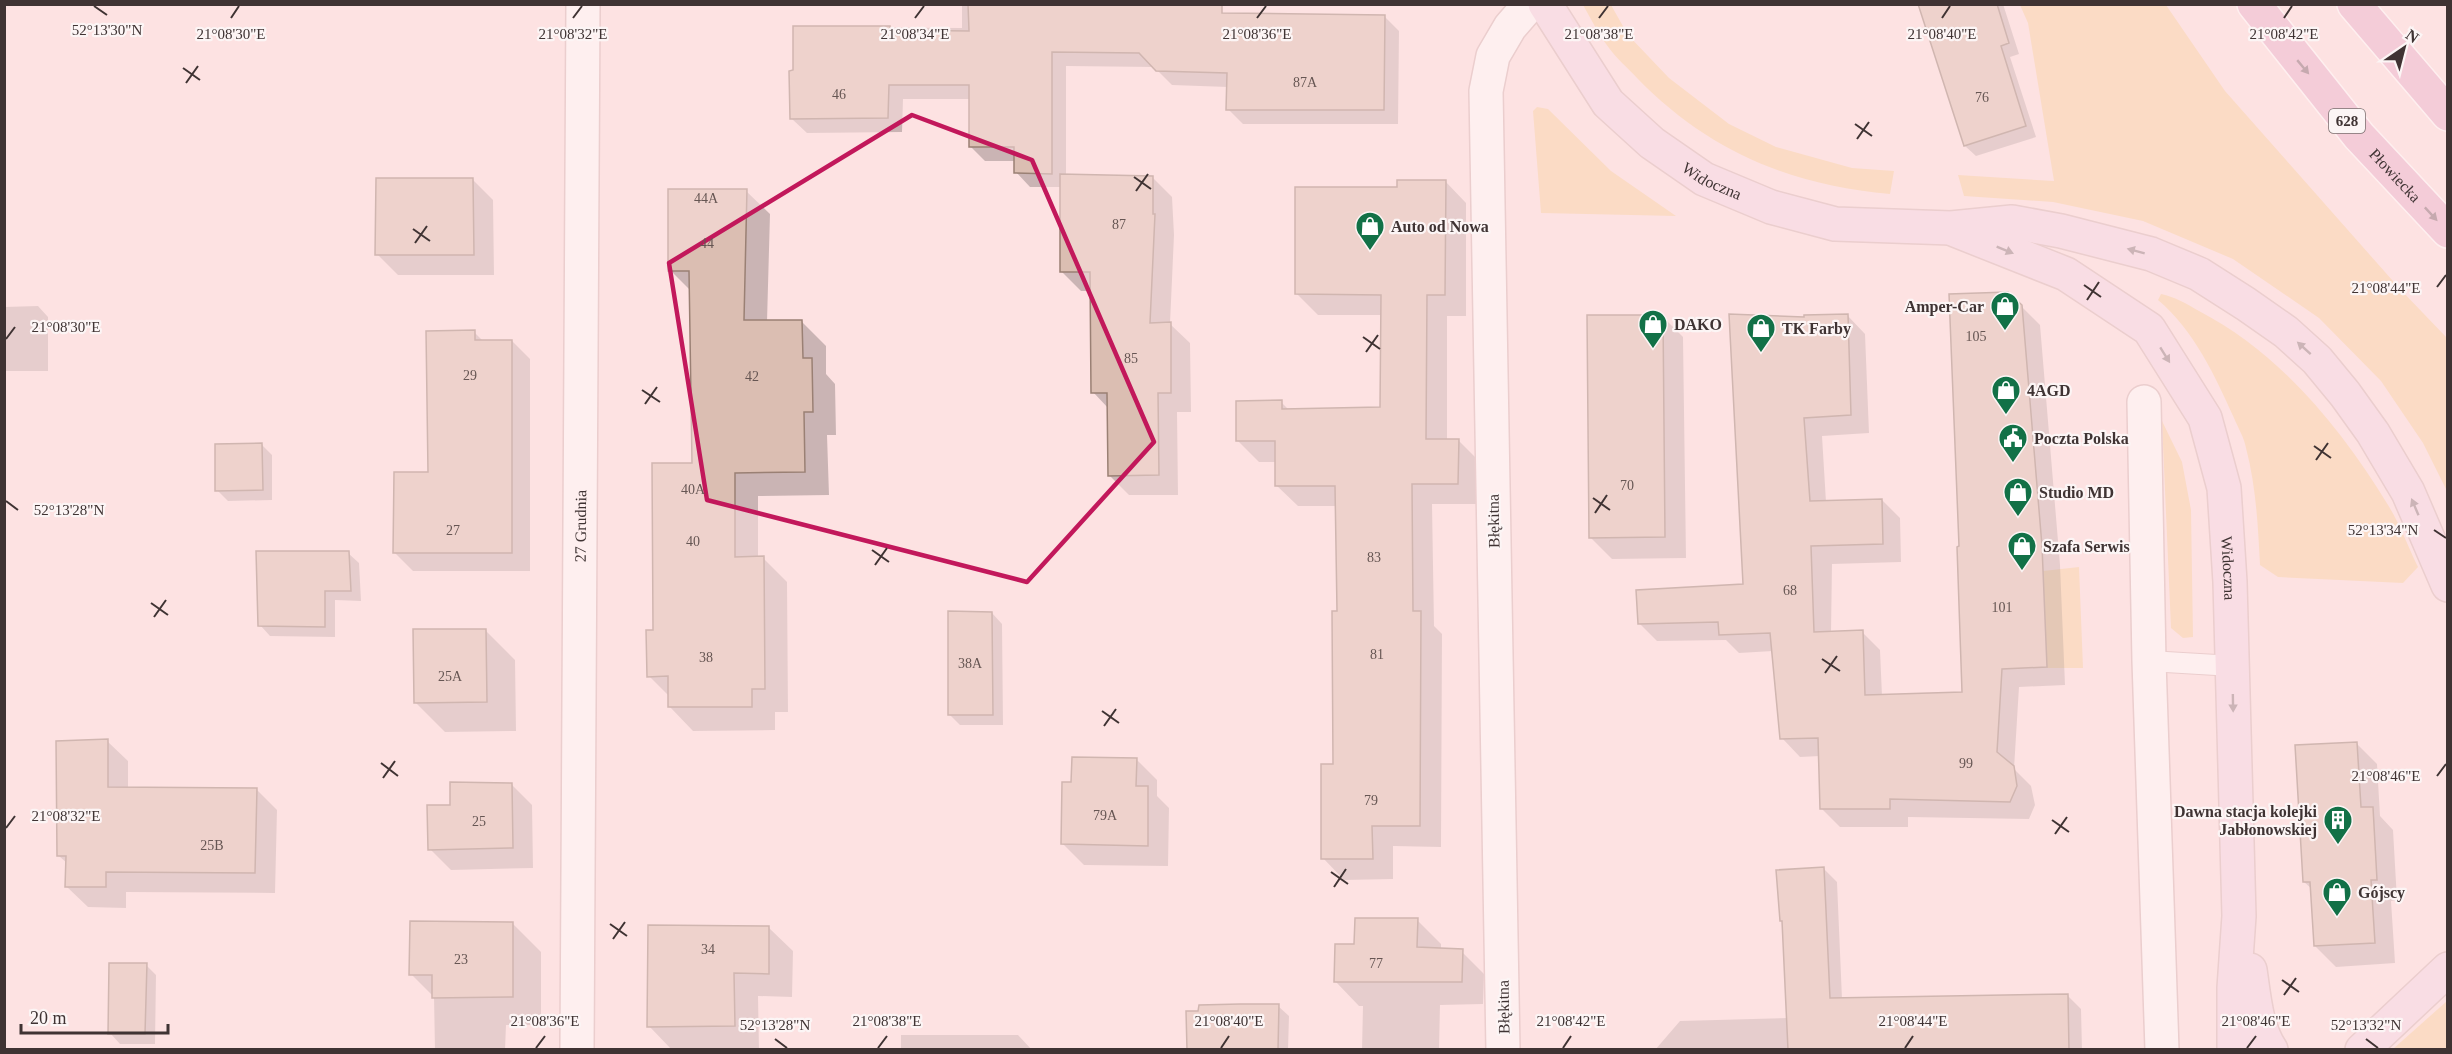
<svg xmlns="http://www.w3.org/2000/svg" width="2452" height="1054" viewBox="0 0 2452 1054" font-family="'Times New Roman',serif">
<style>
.green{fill:#f8d3a3}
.shadow{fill:#0003}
.building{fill:#dbbeb2;stroke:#9a8074;stroke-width:1.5}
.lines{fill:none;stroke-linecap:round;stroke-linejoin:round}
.service-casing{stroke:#d5b5b5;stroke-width:22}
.minor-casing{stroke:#d5b5b5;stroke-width:36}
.secondary-casing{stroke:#d5b5b5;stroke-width:36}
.primary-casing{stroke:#fff;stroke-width:36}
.service{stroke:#fff;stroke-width:20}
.minor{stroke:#fff;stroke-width:33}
.secondary{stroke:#f4d8e6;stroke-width:33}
.primary{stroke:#e9b1cd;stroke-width:33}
.oneway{fill:#836571}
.oneway2{fill:#907d84}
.marked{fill:none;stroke:#c2185b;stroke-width:4.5;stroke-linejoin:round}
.ticks{fill:none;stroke:#3f3333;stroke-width:2}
.labels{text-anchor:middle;stroke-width:4.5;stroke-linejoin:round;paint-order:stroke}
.number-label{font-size:14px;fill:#665653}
.shield{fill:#fcf5f5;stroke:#786d6d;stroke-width:1.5}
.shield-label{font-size:15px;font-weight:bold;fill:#3f3333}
.street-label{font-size:16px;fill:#3f3333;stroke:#fcf5f5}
.poi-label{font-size:16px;font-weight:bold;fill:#3f3333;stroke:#fcf5f5;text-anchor:start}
.ticks-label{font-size:15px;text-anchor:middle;fill:#3f3333;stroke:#fcf5f5;stroke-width:4.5;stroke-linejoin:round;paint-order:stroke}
</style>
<rect width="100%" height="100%" fill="#fde2e2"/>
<!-- green -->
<path class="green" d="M1583,5H1611L1628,35L1669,78L1729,124L1776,147L1852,168L1894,171L1890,194C1790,185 1708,151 1637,78C1628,68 1617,59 1609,48C1599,35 1591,19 1583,5Z
M2020,5H2166L2225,91L2400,289L2447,338V491L2423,443L2381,381L2319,318L2233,259L2143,221L2053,202L1964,196L1958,175L2054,181L2028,23Z
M1537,107L1548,109L1611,171L1676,216L1541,213L1533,111Z
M2161,294C2175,297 2187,304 2199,311C2280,353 2341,428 2388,505C2400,524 2408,547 2418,567L2403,583L2278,577L2260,565C2258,526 2256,486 2246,448C2244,437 2238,428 2234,418C2215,376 2194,330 2158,300Z
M2162,421L2182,462L2191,510L2193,637L2183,638L2171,628Z
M2079,567L2083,668H2047L2043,571Z
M2447,1001V1049H2393Z"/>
<!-- shadow -->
<path class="shadow" d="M962,4H1121V13L1384,16L1399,31L1398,124H1243L1228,109V87L1172,85L1154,67L1066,66V176L1152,177L1172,197L1174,235L1170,324L1190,343L1191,412H1177L1178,495H1129L1110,476L1109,409L1093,392L1092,291H1081L1061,271L1062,187H1030L1016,172V161H985L970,146V99H903L902,132L807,133L792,119L795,27L962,28Z
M1919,4H2003L2019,54L2010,57L2036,137L1976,156L1965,146Z
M472,179L493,200L494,275H398L377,254Z
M1445,181L1466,203V316H1447V440H1458L1479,461V504H1432L1434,626L1442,634L1441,847L1393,846V879L1344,880L1323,858L1334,766L1338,612L1337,506H1298L1276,485V462H1259L1238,441L1281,402L1290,411L1381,408L1382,315H1318L1296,293L1398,188Z
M746,191L770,214L767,322H802L826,346V374L835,384L836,435H827L829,495L758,496V558H763L787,582L788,712H775V730L693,731L670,707V697L649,676L654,632L693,465L691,291L670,270Z
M38,306L48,317V371H4V307Z
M2021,306L2040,325L2060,565L2065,685L2019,687L2014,769L2031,786L2035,805L2029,819L1908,817V827H1840L1822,809L1820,756L1800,757L1782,738L1773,651L1739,653L1726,640L1657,641L1639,623L1744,585L1806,318L1847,315L1865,334L1869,433L1822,436L1826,502L1882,500L1900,518L1901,562L1832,564L1831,633L1862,632L1880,650L1882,696L1964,693Z
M1662,316L1683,337L1686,558L1612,559L1591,538Z
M474,332L484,342L512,341L530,359V571H413L395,553L429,473Z
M262,445L272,455V500L228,501L217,490Z
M348,553L359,563L361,601L335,600V637L270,636L260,625Z
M992,613L1002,624L1003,725H960L949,714Z
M485,630L515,660L516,731L445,732L416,703Z
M107,741L128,761V789H256L277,810L275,893L126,892V908L88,907L67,887L68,864L59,856Z
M2356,743L2377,764L2380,816L2393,830L2397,900L2391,901L2395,963L2336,967L2315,946L2312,889L2304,882Z
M1136,759L1157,780V796L1169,808L1168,866L1084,865L1063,844L1073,784Z
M511,784L532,805L533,868L451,870L430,849L452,806Z
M1823,868L1837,882L1842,999L2067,995L2081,1009L2082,1050H1655L1680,1021L1788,1018L1784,923L1781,921Z
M1417,920L1441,944V949L1460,950L1484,974L1483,1004L1440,1005L1439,1050H1362L1363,1006H1359L1336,982L1356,946Z
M512,923L541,952V1025H506L505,1050H435L434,997L411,974Z
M768,927L793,951L792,997L758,996L759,1050H672L649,1026Z
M146,965L156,975L155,1044H120L110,1033Z
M1278,1006L1289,1016L1288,1050H1188Z
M901,1035H1018L1032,1050H901Z"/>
<!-- building -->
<path class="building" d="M968,4H1222V13L1385,15L1384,110H1226L1227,73L1156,71L1139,53L1052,52V174L1014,173V147H969V85H889L888,118L790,119L789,71L793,70V26H890V30L969,31Z
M1918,4H1997L2009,43L2001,46L2026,126L1964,146Z
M1060,174L1153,176V214H1155L1150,323L1171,322V393H1158L1159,475L1108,476L1107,393H1091L1090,272H1060Z
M376,178H473L474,255H375Z
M1397,180H1446L1445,295H1427L1426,439H1459L1458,484H1412L1413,611H1421L1420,826H1372L1373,859H1321V764H1333L1332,611H1337L1335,486H1275V441H1236V401L1282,400V409L1380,407L1381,295L1295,294V187H1397Z
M668,189H747L744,320H802L803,358H812L813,412H804L805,472L735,473V557L764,556L765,689H752V707H668V676L647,677L646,630H653L652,463H692L689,271H668Z
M2008,292L2022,305L2042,546L2047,667L2002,669L1997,752L2014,766L2017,786L2010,802L1890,799V809H1820L1818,738L1780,739L1770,633L1719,635L1718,622L1638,624L1636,590L1743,584L1729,314L1804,317V315L1848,314L1851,415L1804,418L1810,501L1882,499L1883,544L1811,546L1814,632L1863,630L1865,695L1962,692L1957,547L1959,546L1949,294Z
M1587,315H1663L1665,537L1589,538Z
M475,330V340H512V553H393L394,472H428L426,331Z
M262,443L263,490L215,491V444Z
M256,551H349L351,591H325V627L258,626Z
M948,611L992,612L993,715H948Z
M413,629H486L487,702L414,703Z
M108,739V787L257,788L255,873L106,872V887H65L66,856H57L56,741Z
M2357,742L2361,807H2373L2377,880H2371L2375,943L2314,946L2310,882H2303L2295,745Z
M1072,757L1137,758L1136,786H1148V846L1061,844L1062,782H1071Z
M450,782L512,783L513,848L428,850L427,805H450Z
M1824,867L1830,998L2068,994L2069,1050H1788L1782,921H1780L1776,870Z
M1355,918H1418L1417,947L1463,949L1462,982H1334L1335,944H1354Z
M410,921L513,922V997L432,998V975H409Z
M648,925L769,926V974L734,973L735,1026L647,1027Z
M109,963H147L145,1034H108Z
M1240,1004H1279L1278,1050H1187L1186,1011H1198L1199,1005Z"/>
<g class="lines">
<!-- service casing -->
<g class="service-casing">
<path id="service" d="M2149,661L2233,666"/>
</g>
<!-- minor casing -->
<g class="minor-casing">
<g id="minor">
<path d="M2144,402L2149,661L2162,1050"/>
<path id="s1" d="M577,1050L583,4"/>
<path d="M1503,1050L1486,91L1493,56L1510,27L1530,4"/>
</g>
</g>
<!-- secondary casing -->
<g class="secondary-casing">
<g id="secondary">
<path id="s2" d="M1545,4L1608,103L1652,143L1704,179L1771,207L1835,224L1951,228L2012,222L2061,231L2151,254L2199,274L2246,304L2286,332L2317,360L2345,394L2373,433L2408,492L2448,585"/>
<path id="s3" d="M1955,230L2066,274L2149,329L2205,418L2224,488L2230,582L2239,916L2234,988V1050"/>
<path d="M2250,970C2254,996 2256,1028 2271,1050"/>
<path d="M2362,1050L2448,969"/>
</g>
</g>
<!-- primary casing -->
<g class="primary-casing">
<g id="primary">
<path id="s4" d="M2254,4L2359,136L2448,231"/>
<path d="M2354,4L2448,114"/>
</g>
</g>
<!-- service -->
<use href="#service" class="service"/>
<!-- minor -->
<use href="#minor" class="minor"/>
<!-- secondary -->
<use href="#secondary" class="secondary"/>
<!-- primary -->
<use href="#primary" class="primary"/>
</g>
<!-- one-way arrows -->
<defs><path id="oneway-solid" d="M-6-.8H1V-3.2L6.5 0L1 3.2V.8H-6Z" transform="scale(1.5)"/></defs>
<g class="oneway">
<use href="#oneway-solid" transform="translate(2303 67) rotate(50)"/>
<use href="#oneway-solid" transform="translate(2431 214) rotate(47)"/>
</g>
<g class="oneway2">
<use href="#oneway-solid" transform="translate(2005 250) rotate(22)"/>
<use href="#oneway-solid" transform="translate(2136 251) rotate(-165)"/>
<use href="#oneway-solid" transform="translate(2304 348) rotate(-138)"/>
<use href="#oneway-solid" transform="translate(2165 355) rotate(58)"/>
<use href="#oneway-solid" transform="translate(2415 507) rotate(-113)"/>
<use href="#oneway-solid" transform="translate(2233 703) rotate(89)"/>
</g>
<!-- marked area -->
<path d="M0 0H2452V1054H0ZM912,115L1032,160L1154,442L1027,582L707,500L669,263Z" fill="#fde2e2" fill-opacity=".55" fill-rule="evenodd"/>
<path class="marked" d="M912,115L1032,160L1154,442L1027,582L707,500L669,263Z"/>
<!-- ticks -->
<path class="ticks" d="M94,6L107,15M231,18L239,6M573,18L582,6M915,18L924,6M1257,18L1266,6M1599,18L1608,6M1942,18L1950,6M2284,18L2292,6M183,68L200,80M186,83L198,66M1855,124L1872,136M1857,139L1869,122M1134,177L1151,189M1136,191L1148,174M413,229L430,241M415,243L427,226M2084,285L2101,297M2437,287L2446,275M2087,300L2099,282M1363,337L1380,349M6,339L15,327M1366,352L1378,335M642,390L660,402M645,404L657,387M2314,446L2331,458M2316,460L2328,443M1593,498L1610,510M6,501L18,510M1595,513L1607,495M2434,530L2446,538M872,550L889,562M875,565L887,548M151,603L168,615M154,617L166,600M1822,659L1840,671M1825,673L1837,656M1102,711L1119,723M1104,726L1116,709M381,763L398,776M2437,776L2446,764M383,778L395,761M2052,820L2069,832M6,828L15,816M2055,834L2067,817M1331,872L1348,884M1334,887L1346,869M610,924L627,936M613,939L625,922M2282,980L2299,992M2284,995L2296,978M775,1039L787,1048M2366,1039L2378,1048M536,1048L545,1036M878,1048L887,1036M1221,1048L1229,1036M1563,1048L1571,1036M1905,1048L1913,1036M2247,1048L2256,1036"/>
<!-- icons -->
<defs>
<g id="shop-pin" transform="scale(1.5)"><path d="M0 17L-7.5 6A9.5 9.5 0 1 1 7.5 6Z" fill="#127147" stroke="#fcf5f5"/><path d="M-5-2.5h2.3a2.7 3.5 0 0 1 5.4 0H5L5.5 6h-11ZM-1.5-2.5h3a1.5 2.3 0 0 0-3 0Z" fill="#fff"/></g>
<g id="civic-pin" transform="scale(1.5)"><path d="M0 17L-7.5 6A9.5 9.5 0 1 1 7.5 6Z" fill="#127147" stroke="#fcf5f5"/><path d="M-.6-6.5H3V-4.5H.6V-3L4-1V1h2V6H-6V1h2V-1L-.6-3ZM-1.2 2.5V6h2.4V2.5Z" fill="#fff"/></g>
<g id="building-pin" transform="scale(1.5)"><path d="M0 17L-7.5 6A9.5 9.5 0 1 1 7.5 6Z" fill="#127147" stroke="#fcf5f5"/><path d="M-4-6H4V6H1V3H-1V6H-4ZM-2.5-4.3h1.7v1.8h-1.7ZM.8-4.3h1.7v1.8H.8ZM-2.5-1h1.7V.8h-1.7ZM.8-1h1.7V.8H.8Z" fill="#fff"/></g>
</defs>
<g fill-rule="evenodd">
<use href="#shop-pin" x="1370" y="226"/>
<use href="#shop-pin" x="2005" y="306"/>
<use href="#shop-pin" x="1653" y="324"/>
<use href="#shop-pin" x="1761" y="328"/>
<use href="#shop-pin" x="2006" y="390"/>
<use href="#civic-pin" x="2013" y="438"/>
<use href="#shop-pin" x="2018" y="492"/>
<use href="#shop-pin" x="2022" y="546"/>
<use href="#building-pin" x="2338" y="820"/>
<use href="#shop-pin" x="2337" y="892"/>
</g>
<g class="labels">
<!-- number labels -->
<g class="number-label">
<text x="1305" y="87">87A</text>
<text x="839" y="99">46</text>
<text x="1982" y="102">76</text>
<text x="706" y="203">44A</text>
<text x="1119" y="229">87</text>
<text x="707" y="248">44</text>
<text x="1976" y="341">105</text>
<text x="1131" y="363">85</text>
<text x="470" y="380">29</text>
<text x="752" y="381">42</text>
<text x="1627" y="490">70</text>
<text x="693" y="494">40A</text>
<text x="453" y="535">27</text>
<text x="693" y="546">40</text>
<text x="1374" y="562">83</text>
<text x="1790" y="595">68</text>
<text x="2002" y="612">101</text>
<text x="1377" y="659">81</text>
<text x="706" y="662">38</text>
<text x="970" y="668">38A</text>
<text x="450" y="681">25A</text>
<text x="1966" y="768">99</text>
<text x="1371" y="805">79</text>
<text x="1105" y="820">79A</text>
<text x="479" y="826">25</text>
<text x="212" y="850">25B</text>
<text x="708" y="954">34</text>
<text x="461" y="964">23</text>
<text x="1376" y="968">77</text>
</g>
<!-- shield labels -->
<rect class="shield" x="2329" y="109" width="36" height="24" rx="4.5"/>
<g class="shield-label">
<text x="2347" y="126">628</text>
</g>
<!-- street labels -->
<g class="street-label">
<text dy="6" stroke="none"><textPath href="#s4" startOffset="222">Płowiecka</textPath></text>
<text dy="6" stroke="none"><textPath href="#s2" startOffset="248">Widoczna</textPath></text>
<text transform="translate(1493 521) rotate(-91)" y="6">Błękitna</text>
<text dy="6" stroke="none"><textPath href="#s1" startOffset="524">27 Grudnia</textPath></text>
<text dy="6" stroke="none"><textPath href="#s3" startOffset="477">Widoczna</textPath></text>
<text transform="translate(1503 1007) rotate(-91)" y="6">Błękitna</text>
</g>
<!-- poi labels -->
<g class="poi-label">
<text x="1391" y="232">Auto od Nowa</text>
<text x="1984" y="312" text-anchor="end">Amper-Car</text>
<text x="1674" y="330">DAKO</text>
<text x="1782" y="334">TK Farby</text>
<text x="2027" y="396">4AGD</text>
<text x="2034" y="444">Poczta Polska</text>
<text x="2039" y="498">Studio MD</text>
<text x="2043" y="552">Szafa Serwis</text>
<text x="2317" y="817" text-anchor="end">Dawna stacja kolejki<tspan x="2317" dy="18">Jabłonowskiej</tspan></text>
<text x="2358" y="898">Gójscy</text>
</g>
</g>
<g class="ticks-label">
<text x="107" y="35">52°13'30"N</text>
<text x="231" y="39">21°08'30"E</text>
<text x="573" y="39">21°08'32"E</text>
<text x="915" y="39">21°08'34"E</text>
<text x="1257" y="39">21°08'36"E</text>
<text x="1599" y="39">21°08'38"E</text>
<text x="1942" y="39">21°08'40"E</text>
<text x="2284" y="39">21°08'42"E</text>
<text x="2386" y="293">21°08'44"E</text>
<text x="66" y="332">21°08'30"E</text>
<text x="69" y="515">52°13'28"N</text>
<text x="2383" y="535">52°13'34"N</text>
<text x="2386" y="781">21°08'46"E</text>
<text x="66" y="821">21°08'32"E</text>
<text x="545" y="1026">21°08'36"E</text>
<text x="887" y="1026">21°08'38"E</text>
<text x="1229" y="1026">21°08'40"E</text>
<text x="1571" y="1026">21°08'42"E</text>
<text x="1913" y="1026">21°08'44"E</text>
<text x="2256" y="1026">21°08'46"E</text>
<text x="775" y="1030">52°13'28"N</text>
<text x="2366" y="1030">52°13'32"N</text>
</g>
<!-- border -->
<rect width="2452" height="1054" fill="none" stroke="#3f3333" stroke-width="12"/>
<!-- north arrow -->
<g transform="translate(2404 48) rotate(35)" stroke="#fcf5f5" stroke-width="4.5" paint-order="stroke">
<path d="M0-4.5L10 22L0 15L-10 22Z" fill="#3f3333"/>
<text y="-9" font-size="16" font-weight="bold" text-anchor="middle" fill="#3f3333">N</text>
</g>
<!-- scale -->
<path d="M21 1024v9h147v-9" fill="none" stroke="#3f3333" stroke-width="3"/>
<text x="30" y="1024" font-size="18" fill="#3f3333" stroke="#fcf5f5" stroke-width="4.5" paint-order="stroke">20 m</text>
</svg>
